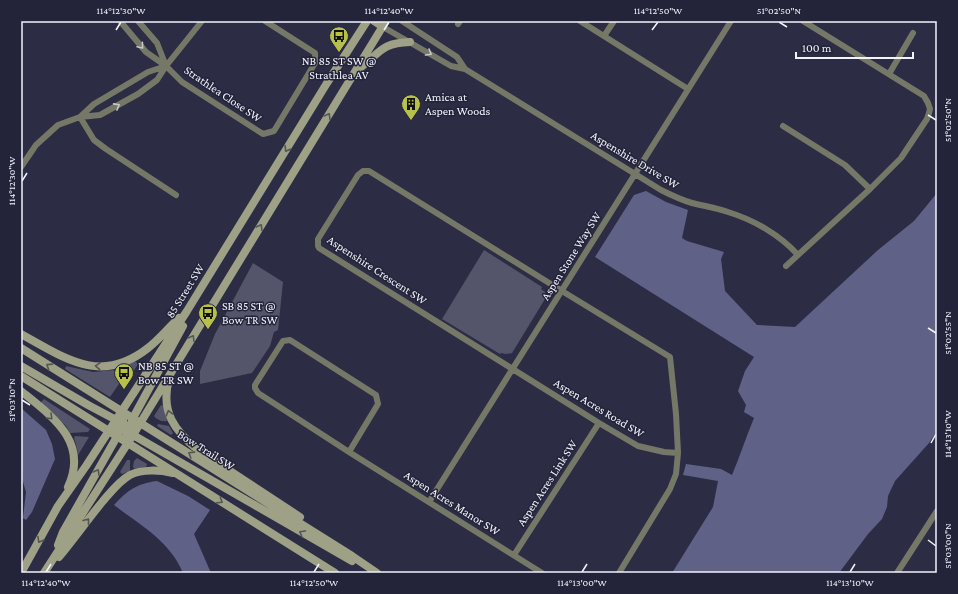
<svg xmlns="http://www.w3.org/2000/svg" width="958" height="594" viewBox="0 0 958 594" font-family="'Crimson Pro',serif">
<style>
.green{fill:#54556b}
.forest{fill:#606186}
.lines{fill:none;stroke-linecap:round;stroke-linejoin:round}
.street{stroke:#767867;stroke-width:6}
.secondary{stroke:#9ea185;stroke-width:8}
.oneway{stroke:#c7c8c8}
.oneway2{stroke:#545557}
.ticks{fill:none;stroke:#f3f3fd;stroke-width:1.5}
.labels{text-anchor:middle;stroke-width:3;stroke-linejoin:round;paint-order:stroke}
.poi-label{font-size:12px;fill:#f3f3fd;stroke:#232339;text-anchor:start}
.street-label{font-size:12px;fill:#f3f3fd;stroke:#232339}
.neatline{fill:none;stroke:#f3f3fd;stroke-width:1.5}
.ticks-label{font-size:10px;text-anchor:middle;fill:#f3f3fd}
</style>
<rect width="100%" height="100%" fill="#2c2d44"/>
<!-- green -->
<path class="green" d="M484,250L542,287L541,289L545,292V299L512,353L506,354L501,353L500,354L442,319Z
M253,263L283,282L278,330L274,332L270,346L252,373L200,384V371L215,334Z
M135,361L138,364L123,388L126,380L120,369Z
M66,366L93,372L114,370L121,381L110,397L65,369Z
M44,399L90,429L88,432L70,433L66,426L41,402Z
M161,405L164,406L167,421C162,422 157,420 154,416Z
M158,424L169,426L173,433L171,435L157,426Z
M75,436L89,437L78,455L77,448L74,438Z
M137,458L147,464L146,467L135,469L133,467L134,461Z
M127,460H130V471L122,474L120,472Z"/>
<!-- forest -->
<path class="forest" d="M646,191L666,202L688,210L682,238L687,241L724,252L721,259L725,291L757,325L795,327L878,250L914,221L937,193V431L929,443L895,481L888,496L887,507L882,519L868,534L839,573H672L713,507L718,481L683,475L686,464L721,469L732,475C740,456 746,437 754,418L744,412L746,405L738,391L745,371L754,357L595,257L634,195Z
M21,408L46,430L52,444L55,459L32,512L26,520L23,518L26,492L21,475Z
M157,481L188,496L210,510L194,534L211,573H183C170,541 140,525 114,505C128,490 136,484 157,481Z"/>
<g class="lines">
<!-- street -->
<path class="street" d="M120,21L146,52L166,66L182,82L263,134L274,131L315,63V53L265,21
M138,21L157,43L166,66
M402,21L457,57L465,69
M580,21L688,89
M458,24L460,21
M383,27L451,66L465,69L661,190C671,195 681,200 692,203C704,206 717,208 728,212C754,220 780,235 798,255L870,189L901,158L927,119L929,113L930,109L928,103L924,96L803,21
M604,36L614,21
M889,74L913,33
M80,117L94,140L106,149L176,195
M80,117L94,104L148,72L166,66
M783,126L845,165L870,189
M21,167L36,145L58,125L80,117L100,115L138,94L157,80L166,66L202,21
M786,266L798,255
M349,452L378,404L376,395L290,340L283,341L255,385V388L258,393L349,452L542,573
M429,502L731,21
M514,555L599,423
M619,573L670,489L676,474L678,453L676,414L670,357L562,291L369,171H363L358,175L318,239V246L319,248L599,423L638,446L664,452L678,453
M897,573L937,511"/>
<!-- secondary -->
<path class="secondary" d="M374,21L383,27
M360,68C381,52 381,43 410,42
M21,334C66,359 101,385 148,348C160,339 168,328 179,318
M21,348L352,556L377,573
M21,366L88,405L120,422
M21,376L335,573
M169,379C160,412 175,431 198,450L300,517
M21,391C53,417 89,442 68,487
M109,431C115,428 119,428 126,431L352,561
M126,436L133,418L183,326
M58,545L63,532L115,440L123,423V416L121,411
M59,557C74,539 88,519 103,501C111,492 119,481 130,475C142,469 160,470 173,473
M21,573L58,506L86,466L187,311L327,83L367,21
M44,573L133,435L386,21"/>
</g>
<!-- one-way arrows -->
<defs><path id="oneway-chevron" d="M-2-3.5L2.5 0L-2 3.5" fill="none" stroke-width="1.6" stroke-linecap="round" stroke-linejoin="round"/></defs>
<g class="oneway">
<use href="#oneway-chevron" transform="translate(141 46) rotate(50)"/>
<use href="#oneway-chevron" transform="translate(429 53) rotate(30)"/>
<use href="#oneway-chevron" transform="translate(117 106) rotate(-29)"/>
</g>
<g class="oneway2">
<use href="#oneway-chevron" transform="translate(328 116) rotate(-59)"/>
<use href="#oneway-chevron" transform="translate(287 149) rotate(121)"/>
<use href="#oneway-chevron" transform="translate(260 227) rotate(-59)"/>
<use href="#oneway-chevron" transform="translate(192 338) rotate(-59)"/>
<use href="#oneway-chevron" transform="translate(49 366) rotate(-147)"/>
<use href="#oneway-chevron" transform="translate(98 366) rotate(-176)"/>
<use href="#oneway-chevron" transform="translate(169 413) rotate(-105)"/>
<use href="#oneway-chevron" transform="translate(50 417) rotate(45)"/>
<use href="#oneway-chevron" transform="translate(191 454) rotate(-148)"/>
<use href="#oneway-chevron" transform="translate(97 472) rotate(-60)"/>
<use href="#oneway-chevron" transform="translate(220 501) rotate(32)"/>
<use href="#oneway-chevron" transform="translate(87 521) rotate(-52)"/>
<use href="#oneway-chevron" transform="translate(302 533) rotate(-150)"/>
<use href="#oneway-chevron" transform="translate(40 540) rotate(119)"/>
</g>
<!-- ticks -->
<path class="ticks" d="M779,22L787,27M116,30L121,22M384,30L389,22M652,30L658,22M928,115L936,120M22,181L27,173M928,328L936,333M22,400L30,405M931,443L936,434M928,540L936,546M46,572L51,564M314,572L319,564M582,572L587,564M850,572L855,564"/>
<!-- icons -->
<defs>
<g id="bus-pin" transform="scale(1)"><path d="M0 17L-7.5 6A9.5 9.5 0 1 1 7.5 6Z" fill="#b8c147" stroke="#232339"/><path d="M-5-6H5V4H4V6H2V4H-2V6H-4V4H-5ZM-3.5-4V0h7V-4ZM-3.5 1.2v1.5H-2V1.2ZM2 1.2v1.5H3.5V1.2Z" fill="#111"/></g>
<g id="building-pin" transform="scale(1)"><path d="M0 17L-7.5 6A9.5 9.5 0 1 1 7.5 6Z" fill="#b8c147" stroke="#232339"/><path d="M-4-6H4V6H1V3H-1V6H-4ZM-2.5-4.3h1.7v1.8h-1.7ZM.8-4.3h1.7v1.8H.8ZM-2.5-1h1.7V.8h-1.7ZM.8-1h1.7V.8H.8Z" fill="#111"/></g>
</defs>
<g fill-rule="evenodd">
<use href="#bus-pin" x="339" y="36"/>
<use href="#building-pin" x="411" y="104"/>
<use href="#bus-pin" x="208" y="313"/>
<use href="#bus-pin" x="124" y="373"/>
</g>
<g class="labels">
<!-- poi labels -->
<g class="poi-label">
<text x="339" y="65" text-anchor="middle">NB 85 ST SW @<tspan x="339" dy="14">Strathlea AV</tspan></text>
<text x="425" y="101">Amica at<tspan x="425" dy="14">Aspen Woods</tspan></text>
<text x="222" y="310">SB 85 ST @<tspan x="222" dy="14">Bow TR SW</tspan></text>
<text x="138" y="370">NB 85 ST @<tspan x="138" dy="14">Bow TR SW</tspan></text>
</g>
<!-- street labels -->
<g class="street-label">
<text transform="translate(223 94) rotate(34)" y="4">Strathlea Close SW</text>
<text transform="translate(635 160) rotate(31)" y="4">Aspenshire Drive SW</text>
<text transform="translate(571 256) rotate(-58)" y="4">Aspen Stone Way SW</text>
<text transform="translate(377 270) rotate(33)" y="4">Aspenshire Crescent SW</text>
<text transform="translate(185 291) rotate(-58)" y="4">85 Street SW</text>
<text transform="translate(599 408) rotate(31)" y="4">Aspen Acres Road SW</text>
<text transform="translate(206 450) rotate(32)" y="4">Bow Trail SW</text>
<text transform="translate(547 483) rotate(-57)" y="4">Aspen Acres Link SW</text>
<text transform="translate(452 503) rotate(32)" y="4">Aspen Acres Manor SW</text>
</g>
</g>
<!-- border -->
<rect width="958" height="594" fill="none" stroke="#232339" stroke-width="44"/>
<!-- scale -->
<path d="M796 52v6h117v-6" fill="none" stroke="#f3f3fd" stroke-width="2"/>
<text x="802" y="52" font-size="12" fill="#f3f3fd" stroke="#232339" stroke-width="3" paint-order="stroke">100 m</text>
<rect x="22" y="22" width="914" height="550" class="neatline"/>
<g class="ticks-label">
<text x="121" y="14">114°12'30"W</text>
<text x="389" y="14">114°12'40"W</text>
<text x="658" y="14">114°12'50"W</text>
<text x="779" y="14">51°02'50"N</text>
<text transform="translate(947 120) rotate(-90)" y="4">51°02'50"N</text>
<text transform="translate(11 181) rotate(-90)" y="4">114°12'30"W</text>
<text transform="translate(947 333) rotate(-90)" y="4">51°02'55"N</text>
<text transform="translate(11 400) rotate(-90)" y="4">51°03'10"N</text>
<text transform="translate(947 434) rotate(-90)" y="4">114°13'10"W</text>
<text transform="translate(947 546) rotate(-90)" y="4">51°03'00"N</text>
<text x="46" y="586">114°12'40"W</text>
<text x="314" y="586">114°12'50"W</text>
<text x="582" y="586">114°13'00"W</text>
<text x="850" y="586">114°13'10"W</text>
</g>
</svg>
